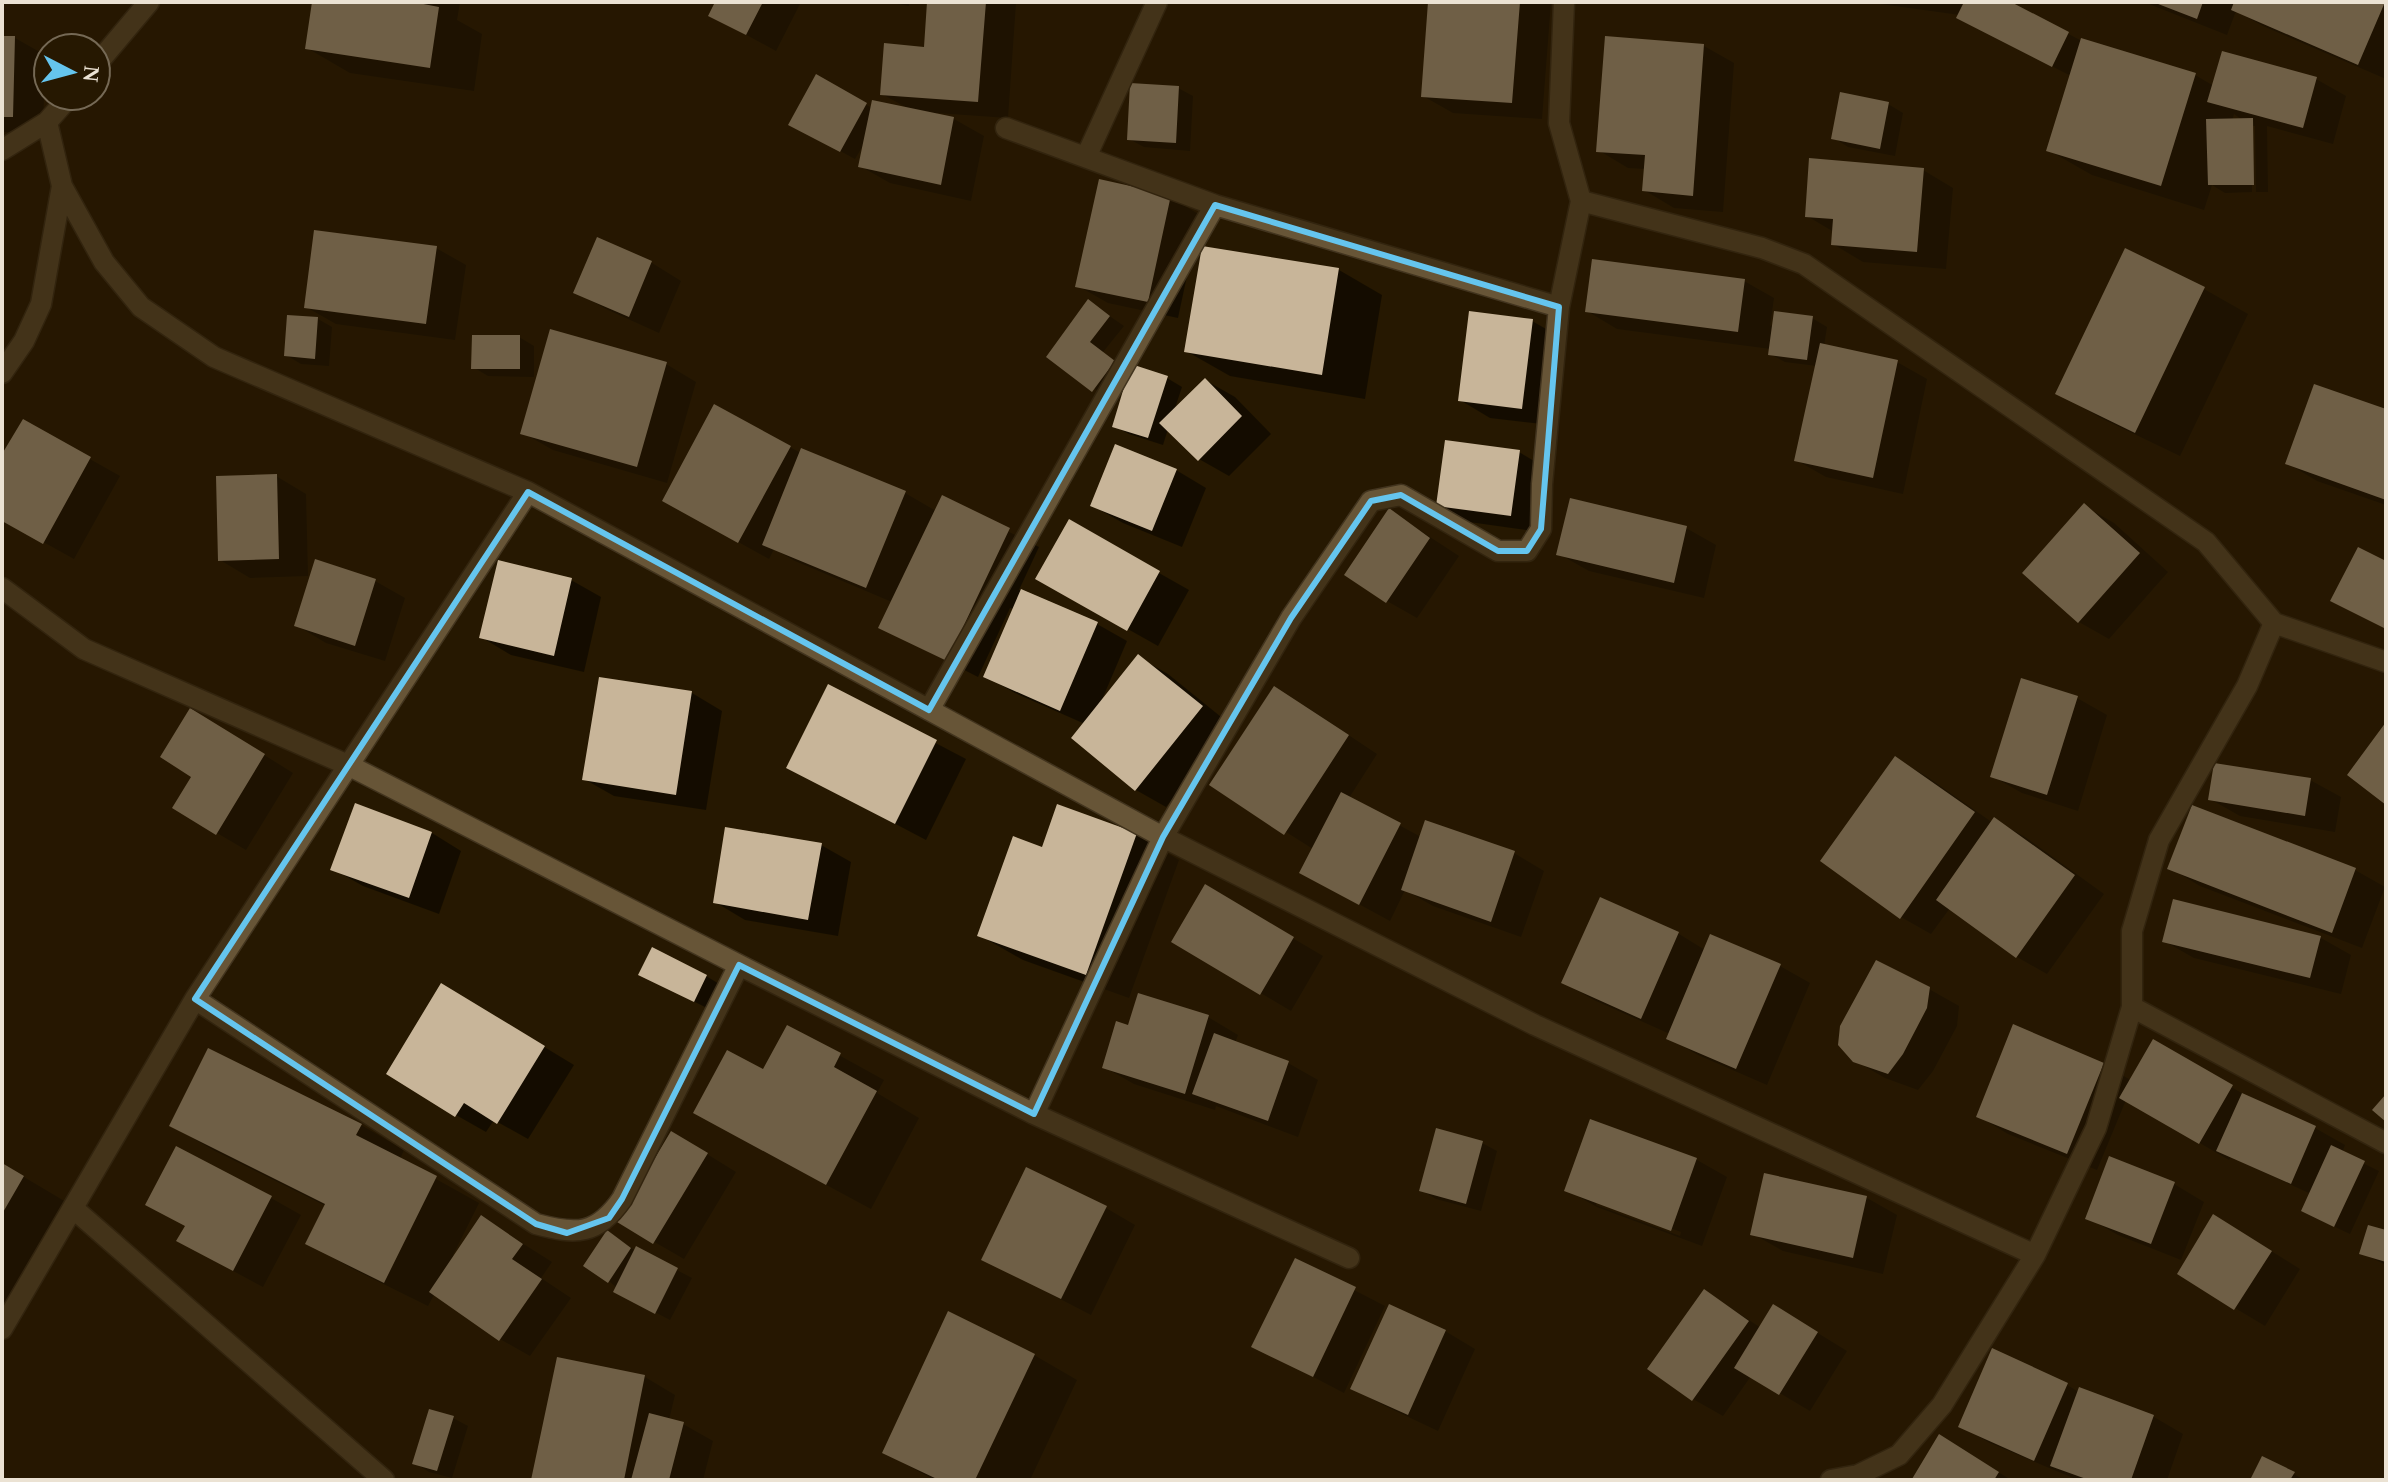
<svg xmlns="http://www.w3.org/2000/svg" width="2388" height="1482" viewBox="0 0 2388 1482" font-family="'Times New Roman',serif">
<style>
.shadow{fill:#0007;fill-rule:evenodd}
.building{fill:#c8b599}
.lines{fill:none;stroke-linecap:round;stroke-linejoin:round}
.minor-casing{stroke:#42341e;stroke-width:23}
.minor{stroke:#675537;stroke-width:20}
.marked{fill:none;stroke:#65c5ee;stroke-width:6;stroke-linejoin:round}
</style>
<rect width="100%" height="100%" fill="#261801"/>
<!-- shadow -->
<path class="shadow" d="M314,2H460L457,20L482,34L474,91L350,73L307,48Z
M717,2H801L776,51L710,15Z
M886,2H909V6Z
M929,2L1016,3L1008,118L937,113L936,116L954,119L984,136L971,201L890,183L860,166L864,144L855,159L805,132L816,77L872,108L909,109L882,94L926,49Z
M1430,2H1551L1542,119L1453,113L1423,96Z
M1866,2H2006L2082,41L2195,75L2214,86L2223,53L2316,79L2346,96L2333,144L2267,126L2268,192H2256L2255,126H2251L2252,192L2225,193L2212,185L2204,210L2092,175L2048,150L2071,76L1989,34L1960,15ZM2234,114L2244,121H2232Z
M2144,2H2386V79L2263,26L2236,11L2227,35Z
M2,38H15L45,55L43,133L2,132Z
M1704,46L1734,63L1723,212L1674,208L1644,190L1645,169L1628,168L1598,150Z
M1178,88L1193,96L1190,151L1144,147L1129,139Z
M1888,104L1903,113L1895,156L1848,147L1834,138Z
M1923,170L1953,188L1946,269L1863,262L1833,244L1834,232L1807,216Z
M1170,197L1200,215L1178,318L1108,303L1078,286Z
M598,240L652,263L681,281L659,333L606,309L576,292Z
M436,248L466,265L455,340L336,324L306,307Z
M2126,250L2204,289L2248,314L2180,456L2101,418L2058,393Z
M1339,270L1382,295L1365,399L1230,376L1186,351Z
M1744,281L1774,298L1770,326L1812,318L1827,327L1824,346L1897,362L1927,379L1903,494L1826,477L1796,460L1817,366L1785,362L1770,354L1771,349L1617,329L1587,311Z
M1089,302L1124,326L1103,352L1128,371L1108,398L1049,357Z
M318,319L332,327L329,366L301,364L286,355Z
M1532,321L1562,338L1551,425L1490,418L1460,400Z
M519,337L534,346V377L488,376L473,367Z
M666,364L696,382L667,483L553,450L523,433Z
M1167,378L1182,387L1174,411L1205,380L1235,397L1271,434L1229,476L1199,459L1168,429L1163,445L1129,434L1114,426Z
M715,407L801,453L905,493L936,511L942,498L1039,547L1019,590L1097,624L1127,641L1101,702L1138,657L1168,674L1231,725L1166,807L1136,790L1073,738L1085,724L1015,693L985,676L1014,609L1010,608L978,677L880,627L892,602L795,561L774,549L769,559L695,518Z
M2386,411V505L2317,481L2287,463Z
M24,422L120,476L74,559L2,519V456Z
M1519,452L1549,470L1541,532L1469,522L1439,505Z
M1176,470L1206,488L1182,547L1123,523L1093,506Z
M276,476L306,494L308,576L250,578L220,560Z
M2084,506L2114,523L2168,572L2109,639L2079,622Z
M1390,511L1459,556L1417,618L1387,601Z
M1069,522L1189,590L1158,646L1037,578Z
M1686,528L1716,545L1704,598L1589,571L1559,554Z
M571,580L601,597L584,672L511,655L481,637Z
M375,581L405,598L385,661L326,643L296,625Z
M600,679L692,693L722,711L706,810L614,796L584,779Z
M829,687L966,759L926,840L789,768Z
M2077,698L2107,715L2078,811L2022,793L1992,776Z
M1305,706L1377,754L1349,798L1421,837L1514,853L1544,871L1521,937L1433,906L1405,890L1390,921L1331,889L1313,849L1212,785Z
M221,728L293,773L246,850L217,833L194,776Z
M1896,759L1926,776L1993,823L1995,820L2025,837L2104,894L2047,974L2017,957L1950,908L1931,934L1901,917Z
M2310,780L2341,797L2335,832L2240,816L2210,799Z
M356,806L432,833L461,851L439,914L363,886L333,869Z
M2193,807L2355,870L2385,887L2362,948L2200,886L2170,868Z
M1136,835L1179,860L1129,998L1023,960L979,935L1043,849Z
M821,845L851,862L838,936L745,920L715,902Z
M1206,887L1323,956L1291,1011L1174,942Z
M1601,900L1679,934L1705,950L1780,966L1810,983L1767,1085L1698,1055L1668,1038L1670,1034L1594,1000L1564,983Z
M2174,902L2321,938L2351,955L2341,994L2194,958L2164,941Z
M706,976L721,985L709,1009L655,982Z
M1929,989L1959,1006L1957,1026L1933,1071L1918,1090L1885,1078L1854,1060Z
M472,1003L574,1065L528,1139L494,1120L486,1132L456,1115Z
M1208,1017L1238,1035L1235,1043L1288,1063L1318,1080L1298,1137L1216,1106L1215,1110L1134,1084L1104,1067Z
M788,1027L884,1080L877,1093L919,1118L871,1209L739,1138L764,1072Z
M2014,1027L2104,1064L2132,1081L2154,1042L2257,1102L2315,1128L2345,1145L2342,1153L2379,1171L2350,1234L2318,1219L2311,1194L2231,1157L2229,1160L2126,1100L2097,1170L2008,1134L1978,1116Z
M1592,1122L1697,1160L1727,1177L1702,1246L1597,1207L1567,1190ZM1596,1201L1681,1232L1680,1236L1596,1205Z
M361,1125L404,1150L400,1159L479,1203L453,1255L456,1256L482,1218L552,1262L541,1278L571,1298L530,1356L500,1339L435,1293L428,1306L351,1268L307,1243L326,1206L215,1151L172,1126Z
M1482,1143L1497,1151L1481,1211L1436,1199L1421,1190Z
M702,1151L736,1172L684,1259L620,1222Z
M2111,1159L2174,1184L2204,1202L2181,1260L2118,1235L2088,1218Z
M2,1164L66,1202L4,1309L2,1308Z
M1766,1176L1867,1198L1897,1215L1883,1274L1783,1251L1753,1234Z
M271,1198L301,1215L263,1287L209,1258Z
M1106,1208L1135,1225L1091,1315L983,1259Z
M2386,1232V1265L2362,1253Z
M2244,1234L2300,1269L2265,1326L2235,1308Z
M622,1242L636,1251L637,1249L692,1278L670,1320L630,1299L609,1281Z
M1296,1260L1385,1306L1344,1393L1254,1346Z
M1705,1291L1761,1328L1803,1324L1847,1351L1810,1411L1751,1376L1723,1416L1693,1399Z
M1445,1331L1475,1349L1438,1431L1383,1405L1353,1388Z
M1034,1355L1077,1380L1030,1480H934L884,1452Z
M558,1359L645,1377L675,1395L669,1420L683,1424L713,1441L703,1480H533Z
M2067,1385L2079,1392L2080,1390L2154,1417L2183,1434L2167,1480H2078L1990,1443L1960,1426Z
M430,1411L453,1418L468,1426L452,1478L429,1472L415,1463Z
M1969,1454L2011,1480L1914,1478Z
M2294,1474L2304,1480H2252Z"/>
<!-- building -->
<path class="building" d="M312,2H413L439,7L430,68L305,49Z
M715,2H763L746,35L708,16Z
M927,2H986L978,102L880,95L884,43L924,47Z
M1428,2H1520L1512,103L1421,97Z
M1964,2H2011L2069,32L2052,67L1956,18Z
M2153,2H2203L2197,19Z
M2234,2H2385L2358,65L2231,10Z
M2,36H15L13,117H2Z
M1605,36L1704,44L1693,196L1642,191L1645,155L1596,152Z
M2081,38L2196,73L2161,186L2046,151Z
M2222,51L2317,77L2303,128L2207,102Z
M816,74L867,103L840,152L788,125Z
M1130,83L1179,86L1176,143L1127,140Z
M1840,92L1889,102L1880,149L1831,139Z
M872,100L954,117L941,185L858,167Z
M2253,118L2254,185H2208L2206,119Z
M1809,158L1924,168L1917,252L1831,245L1833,219L1805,217Z
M1099,179L1171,195L1148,302L1075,287Z
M314,230L437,246L426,324L304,308Z
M597,237L652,261L629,317L573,293Z
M1202,246L1339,268L1322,375L1184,352Z
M2125,248L2205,287L2135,433L2055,394Z
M1592,259L1745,279L1738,332L1585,312Z
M1088,299L1110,316L1090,342L1115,361L1092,392L1046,357Z
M1469,311L1533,319L1522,409L1458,401Z
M1774,311L1813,316L1807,360L1768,355Z
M287,315L318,317L315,359L284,356Z
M550,329L667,362L637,467L520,434Z
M472,335H520V369H471Z
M1820,343L1898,360L1873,478L1794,461Z
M1131,364L1168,376L1148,438L1112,427Z
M1205,378L1242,416L1198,461L1159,423Z
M2314,384L2386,409V500L2285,464Z
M714,404L791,446L738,543L662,501Z
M23,419L91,457L43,544L2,521V454Z
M1445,440L1520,450L1511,516L1436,506Z
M1115,444L1177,469L1152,531L1090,506Z
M801,448L906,491L866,588L762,545Z
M277,474L279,559L218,561L216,476Z
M942,495L1010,528L947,661L878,628Z
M1570,498L1687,526L1674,583L1556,555Z
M2084,503L2140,553L2078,623L2022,573Z
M1389,508L1430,538L1386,603L1344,575Z
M1069,519L1160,571L1127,631L1035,579Z
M2358,547L2386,561V629L2330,601Z
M315,559L376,579L355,646L294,626Z
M498,560L572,578L554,656L479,638Z
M1021,589L1098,622L1060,711L983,677Z
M1138,654L1203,706L1135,791L1071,738Z
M599,677L692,691L676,795L582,780Z
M2021,678L2078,696L2047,795L1990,777Z
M828,684L937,740L895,824L786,768Z
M1274,686L1349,735L1284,835L1209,785Z
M190,708L265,754L216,835L172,808L191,777L160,757Z
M2386,722V805L2347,775Z
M1895,756L1975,812L1900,919L1820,861Z
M2214,763L2311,778L2305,816L2208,800Z
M1341,792L1401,823L1359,905L1299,873Z
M355,803L432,832L409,898L330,870Z
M1057,804L1137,833L1086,975L977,936L1013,836L1042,847Z
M2192,805L2356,868L2332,933L2167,869Z
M1994,817L2075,875L2016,958L1936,900Z
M1425,820L1515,851L1491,922L1401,890Z
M725,827L822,843L808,920L713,903Z
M1205,884L1294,937L1260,995L1171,942Z
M1600,897L1679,932L1641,1019L1561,983Z
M2173,899L2321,936L2310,978L2162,942Z
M1710,934L1781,964L1736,1069L1666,1039Z
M652,947L707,975L694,1002L638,975Z
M1876,960L1930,987L1927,1008L1903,1054L1888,1074L1853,1062L1838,1045L1840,1026Z
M441,983L545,1046L497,1124L464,1103L455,1117L386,1074Z
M1138,993L1209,1015L1185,1094L1102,1068L1116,1021L1128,1025Z
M2013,1024L2104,1063L2067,1154L1976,1117Z
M787,1025L841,1053L834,1067L877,1091L826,1185L693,1113L727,1050L763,1069Z
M1214,1033L1289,1061L1268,1121L1192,1094Z
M2153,1039L2233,1085L2199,1144L2119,1098Z
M208,1048L362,1124L356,1135L437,1176L384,1283L305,1244L325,1204L169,1126Z
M2242,1093L2316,1126L2291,1184L2216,1151Z
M2386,1094V1122L2372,1110Z
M1590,1119L1697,1158L1671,1231L1564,1191Z
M1436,1128L1483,1141L1466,1204L1419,1191Z
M671,1131L708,1153L653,1244L617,1222Z
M2331,1145L2365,1161L2334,1227L2301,1211Z
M176,1146L272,1196L233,1271L176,1241L185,1226L145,1205Z
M2109,1156L2175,1182L2151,1244L2085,1219Z
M2,1163L24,1176L2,1214Z
M1026,1167L1107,1206L1061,1299L981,1260Z
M1764,1173L1867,1196L1853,1258L1750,1235Z
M2213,1214L2272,1251L2234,1310L2177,1274Z
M481,1215L523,1244L512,1259L542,1279L499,1341L429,1292Z
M2368,1225L2386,1230V1262L2359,1254Z
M607,1230L631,1248L608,1283L583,1266Z
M636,1246L678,1268L655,1314L613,1292Z
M1295,1258L1356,1287L1313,1377L1251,1347Z
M1704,1289L1749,1321L1692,1401L1647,1369Z
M1389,1304L1446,1330L1408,1415L1350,1389Z
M1773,1304L1818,1332L1779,1395L1734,1368Z
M948,1311L1035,1354L975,1480H939L882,1453Z
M1992,1348L2068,1383L2034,1461L1958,1427Z
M557,1357L645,1375L624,1480H531Z
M2079,1387L2154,1415L2131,1480H2089L2050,1466Z
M429,1409L454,1416L437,1471L412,1464Z
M649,1413L684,1422L669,1480H631Z
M1939,1434L1999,1472L1994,1480L1912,1479Z
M2262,1456L2295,1472L2290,1480H2250Z"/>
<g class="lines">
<!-- minor casing -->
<g class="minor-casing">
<path id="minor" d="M96,65L149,2
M1006,128L1215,205L1559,307
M2,150L47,122
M1086,157L1157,2
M62,186L104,262L141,307L214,357L528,492
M1581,201L1762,248L1804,264L2206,542L2274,623L2247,686L2159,840L2132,931V1007L2096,1128L2035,1255L1942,1405L1899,1455L1858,1475L1831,1480
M2,373L24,341L41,304L62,186L47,122L70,96
M2,588L84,649L350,766L739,965L622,1199C597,1235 577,1235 536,1224L195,999
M2274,623L2386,662
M929,710L1215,205
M739,965L1034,1114L1349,1258
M2132,1007L2386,1143
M1034,1114L1163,837L1535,1025L2035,1255
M74,1209L384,1480
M2,1329L195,999L528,492L1163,837L1291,618L1371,501L1401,495L1498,551H1527L1541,529L1542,484L1559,307L1581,201L1559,123L1564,2"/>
</g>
<!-- minor -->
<use href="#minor" class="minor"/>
</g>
<!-- marked area -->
<path d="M0 0H2388V1482H0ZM1215,205L1559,307L1541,529L1527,551H1498L1401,495L1371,501L1291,618L1163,837L1034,1114L739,965L622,1199L609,1218L567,1233L536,1224L195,999L528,492L929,710Z" fill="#261801" fill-opacity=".55" fill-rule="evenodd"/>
<path class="marked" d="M1215,205L1559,307L1541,529L1527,551H1498L1401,495L1371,501L1291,618L1163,837L1034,1114L739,965L622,1199L609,1218L567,1233L536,1224L195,999L528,492L929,710Z"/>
<!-- border -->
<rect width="2388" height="1482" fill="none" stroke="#ebe2d3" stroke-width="8"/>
<!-- north arrow -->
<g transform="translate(72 72) rotate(96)"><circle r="38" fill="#261801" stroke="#756955" stroke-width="2"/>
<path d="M0-6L14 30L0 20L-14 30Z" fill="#65c5ee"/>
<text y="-12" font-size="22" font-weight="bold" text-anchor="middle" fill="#ebe2d3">N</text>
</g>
</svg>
